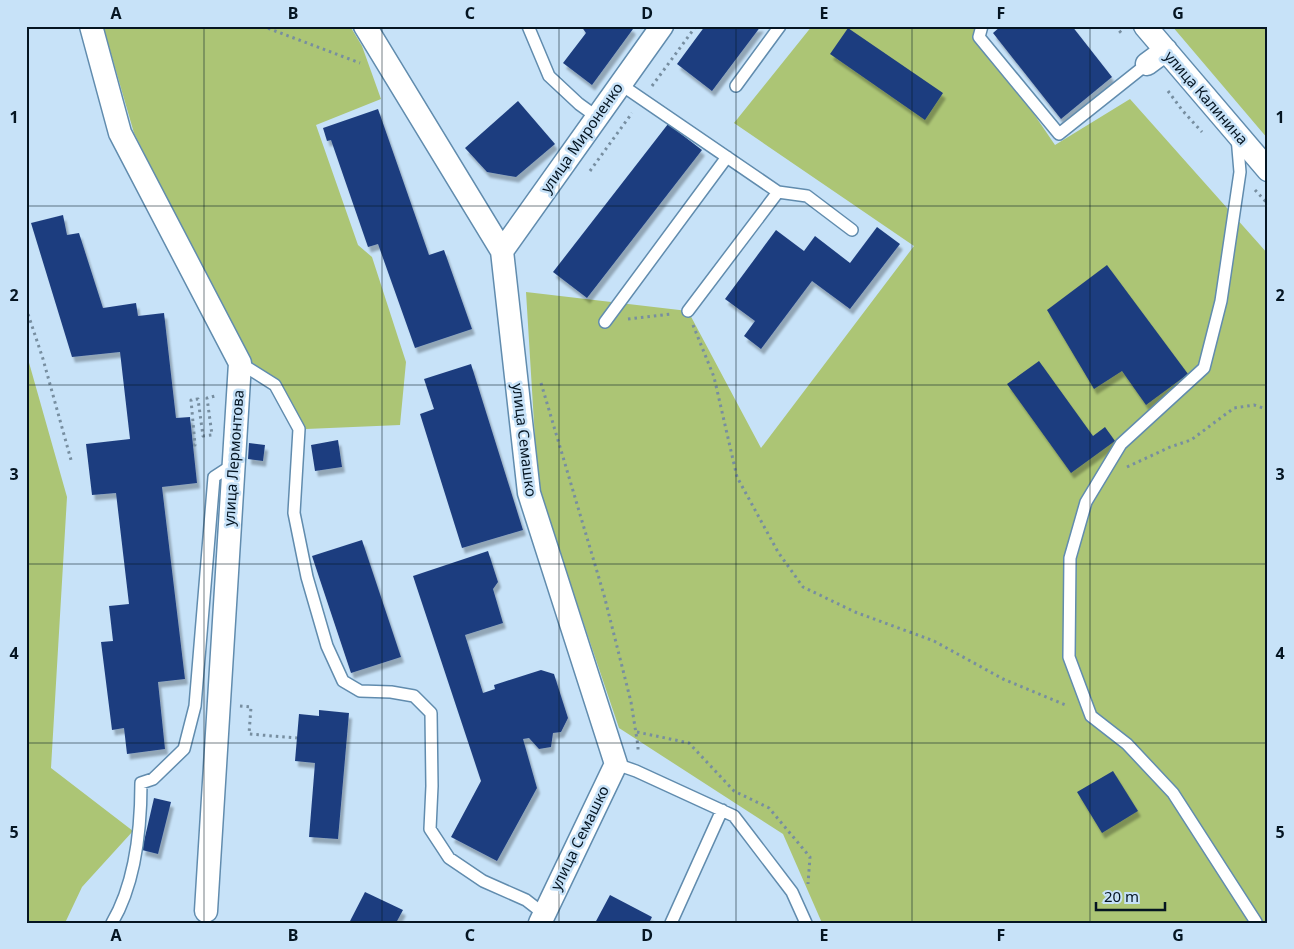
<svg xmlns="http://www.w3.org/2000/svg" width="1294" height="949" viewBox="0 0 1294 949" font-family="'Noto Sans',sans-serif">
<style>
.green{fill:#acc575}
.building{fill:#1f3e7f;filter:url(#shadow)}
.lines{fill:none;stroke-linecap:round;stroke-linejoin:round}
.lane-casing{stroke:#618cae;stroke-width:14}
.street-casing{stroke:#618cae;stroke-width:25}
.path{stroke:#778ea0;stroke-width:3;stroke-dasharray:2.5 4;stroke-linecap:butt}
.lane{stroke:#fff;stroke-width:11}
.street{stroke:#fff;stroke-width:22}
.grid{fill:none;stroke:#051522;stroke-width:1;stroke-opacity:0.55}
.labels{text-anchor:middle;stroke-width:5;stroke-linejoin:round;paint-order:stroke}
.street-label{font-size:15px;fill:#051522;stroke:#c7e2f8}
.neatline{fill:none;stroke:#051522;stroke-width:2}
.grid-label{font-size:16px;text-anchor:middle;font-weight:bold;fill:#051522}
</style>
<defs>
<filter id="shadow"><feDropShadow dx="3" dy="5.5" stdDeviation="1" flood-color="#0004"/></filter>
</defs>
<rect width="100%" height="100%" fill="#c7e2f8"/>
<!-- green -->
<path class="green" d="M103,26H350L362,46L381,99L316,125L358,245L372,257L406,362L400,425L306,429L281,383L247,359L134,133Z
M812,26H974L1055,145L1130,99L1268,254V923H822L783,834L619,728L538,488L526,292L688,311L761,448L914,246L734,123Z
M1172,26H1268V139Z
M26,352L67,497L51,768L133,831L82,887L65,923H26Z"/>
<!-- building -->
<path class="building" d="M581,26H630L633,29L592,85L563,63L586,33Z
M705,26H761L712,91L677,64Z
M1001,26H1072L1112,77L1061,119L993,33Z
M848,28L943,93L925,120L830,54Z
M518,101L555,144L516,177L487,172L465,148Z
M378,109L429,255L444,250L472,329L415,348L378,244L368,247L331,140L327,141L323,128Z
M668,124L702,150L587,298L553,272Z
M63,215L67,235L79,233L103,308L136,303L138,316L164,313L176,418L190,417L197,483L162,487L185,679L158,682L165,749L127,754L124,728L112,730L101,642L113,641L109,606L129,604L116,493L92,495L86,444L130,439L120,352L72,357L31,223Z
M877,227L900,244L850,309L812,281L761,349L744,336L755,321L725,299L776,230L804,251L815,236L850,263Z
M1107,265L1188,374L1146,405L1122,371L1094,389L1047,310Z
M1039,361L1093,436L1105,427L1115,441L1071,473L1007,384Z
M471,364L523,530L462,548L420,414L434,409L424,379Z
M338,440L342,467L315,471L311,445Z
M249,443L265,445L263,461L248,459Z
M362,540L401,657L351,673L312,556Z
M488,551L498,582L493,589L503,623L465,635L483,693L495,689L494,685L541,670L554,674L568,718L561,732L553,733L551,747L539,749L529,738L523,739L537,788L497,861L451,837L481,781L413,576Z
M319,710L349,713L338,839L309,837L315,763L295,761L299,714L319,716Z
M1113,771L1138,811L1102,833L1077,792Z
M154,798L171,802L158,854L142,850Z
M365,892L403,910L396,923H349Z
M610,895L652,917L649,923H595Z"/>
<g class="lines">
<!-- lane casing -->
<g class="lane-casing">
<path id="lane" d="M528,26L549,76L579,104L597,117
M982,26L979,37L1059,134L1147,64
M620,84L778,192L688,311
M736,86L780,26
M1237,137L1240,172L1221,301L1204,368L1121,444L1086,502L1070,558L1069,657L1091,716L1127,744L1173,793L1256,922
M778,192L807,196L852,230
M605,322L727,157
M240,363L275,385L299,429L294,513L307,577L327,646L343,681L360,691L391,692L414,696L431,713L432,786L430,829L449,858L483,881L526,900L544,914
M616,764L636,771L734,816L792,892L806,923
M112,923C136,882 141,830 141,783L153,779L184,749L195,706L214,477L234,464
M671,923L722,810"/>
</g>
<!-- street casing -->
<g class="street-casing">
<path id="street" d="M91,26L120,133L240,363L206,911
M365,26L502,251L529,493L616,764L540,923
M1145,26L1268,170
M1147,64L1166,50
M502,251L662,26"/>
</g>
<!-- path -->
<path class="path" d="M262,26L360,63
M1115,26L1123,35
M652,86L696,26
M1168,91L1182,110L1202,132
M590,171L632,113
M1255,190L1268,204
M26,308L43,359L71,460
M628,319L671,314
M693,325L714,377L737,477L778,552L803,587L855,612L934,641L1003,679L1068,706
M541,383L604,595L631,702L638,746V753
M193,445H195L191,400L198,399L203,436L212,435L207,398L215,396
M1127,467L1170,447L1191,440L1234,408L1254,405L1266,409L1268,412
M240,706L251,707L249,734L297,738
M637,732L689,743L734,791L769,808L810,857L808,884"/>
<!-- lane -->
<use href="#lane" class="lane"/>
<!-- street -->
<use href="#street" class="street"/>
</g>
<!-- grid -->
<path class="grid" d="M204,26V923M382,26V923M559,26V923M736,26V923M912,26V923M1090,26V923M26,206H1268M26,385H1268M26,564H1268M26,743H1268"/>
<g class="labels">
<!-- street labels -->
<g class="street-label">
<text transform="translate(1206 98) rotate(49)" y="5">улица Калинина</text>
<text transform="translate(582 138) rotate(-55)" y="5">улица Мироненко</text>
<text transform="translate(524 440) rotate(83)" y="5">улица Семашко</text>
<text transform="translate(234 458) rotate(-86)" y="5">улица Лермонтова</text>
<text transform="translate(580 838) rotate(-64)" y="5">улица Семашко</text>
</g>
</g>
<!-- border -->
<rect width="1294" height="949" fill="none" stroke="#c7e2f8" stroke-width="55"/>
<!-- scale -->
<path d="M1096 902v8h69v-8" fill="none" stroke="#051522" stroke-width="2.5"/>
<text x="1104" y="902" font-size="15" fill="#051522" stroke="#c7e2f8" stroke-width="4" paint-order="stroke">20 m</text>
<rect x="28" y="28" width="1238" height="894" class="neatline"/>
<g class="grid-label">
<text x="116" y="19">A</text>
<text x="293" y="19">B</text>
<text x="470" y="19">C</text>
<text x="647" y="19">D</text>
<text x="824" y="19">E</text>
<text x="1001" y="19">F</text>
<text x="1178" y="19">G</text>
<text x="14" y="123">1</text>
<text x="1280" y="123">1</text>
<text x="14" y="301">2</text>
<text x="1280" y="301">2</text>
<text x="14" y="480">3</text>
<text x="1280" y="480">3</text>
<text x="14" y="659">4</text>
<text x="1280" y="659">4</text>
<text x="14" y="838">5</text>
<text x="1280" y="838">5</text>
<text x="116" y="941">A</text>
<text x="293" y="941">B</text>
<text x="470" y="941">C</text>
<text x="647" y="941">D</text>
<text x="824" y="941">E</text>
<text x="1001" y="941">F</text>
<text x="1178" y="941">G</text>
</g>
</svg>
